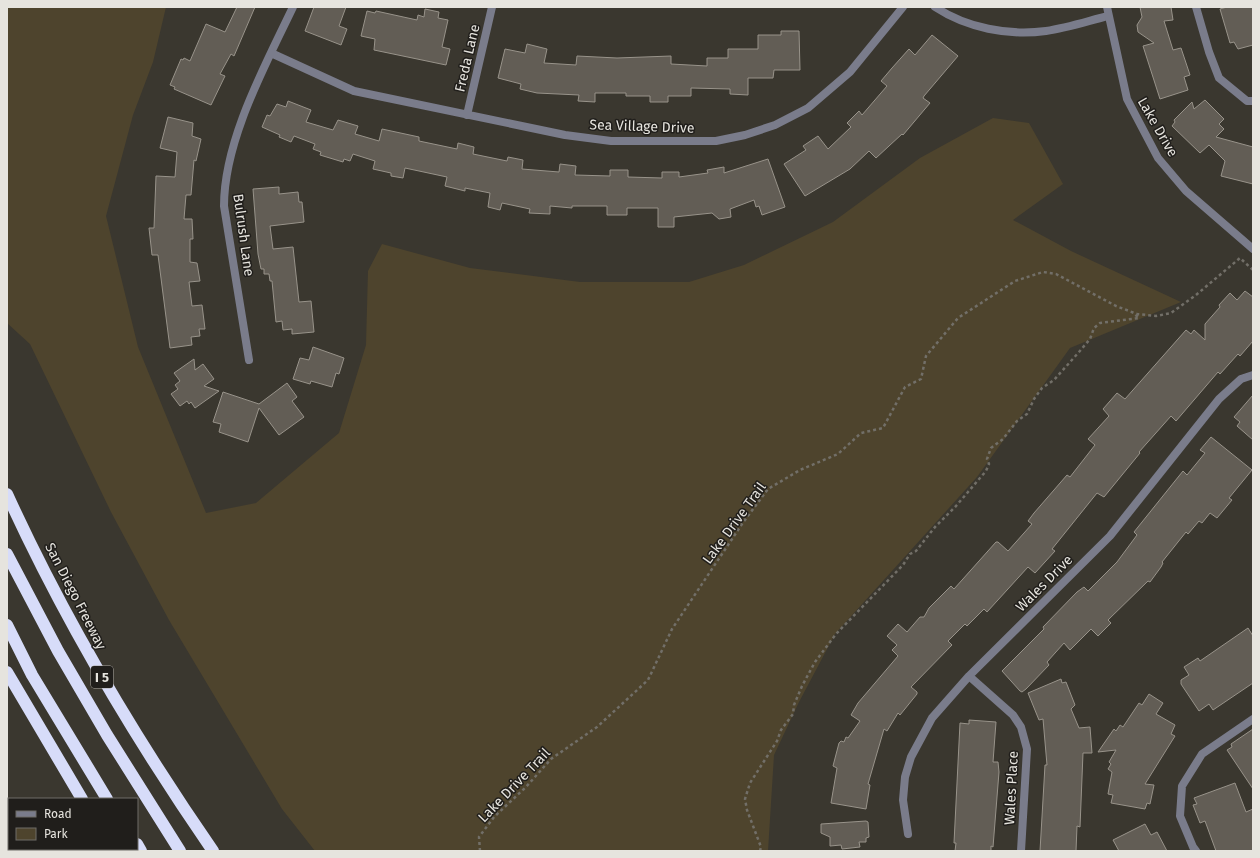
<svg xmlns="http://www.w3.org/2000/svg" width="1260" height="858" viewBox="0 0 1260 858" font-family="'Fira Sans',sans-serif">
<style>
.green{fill:#4e442d}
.building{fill:#625d55;stroke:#98938a}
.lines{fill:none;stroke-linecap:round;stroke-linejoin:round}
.path{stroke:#726f68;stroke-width:2.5;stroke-dasharray:3 3;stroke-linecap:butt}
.minor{stroke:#7a7c8b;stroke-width:8}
.tertiary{stroke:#7a7c8b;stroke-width:8}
.motorway{stroke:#d7dcf9;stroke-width:12}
.labels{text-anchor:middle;stroke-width:3;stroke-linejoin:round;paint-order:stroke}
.shield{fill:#201e1b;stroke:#aba9a4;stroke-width:1}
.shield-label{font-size:13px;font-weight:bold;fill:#e6e4de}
.street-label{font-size:14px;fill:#e6e4de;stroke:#201e1b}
</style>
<rect width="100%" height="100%" fill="#3a372f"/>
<!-- green -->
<path class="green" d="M7,7H166L153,62L133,115L106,216L138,347L206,513L256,503L339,433L366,345L368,271L382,244L470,268L580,282H689L744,265L833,222L920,158L993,118L1029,123L1063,184L1013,220L1071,251L1181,302L1070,348L977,477L835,634L799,702L774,755L768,851H315L282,809L169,620L111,512L30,344L7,323Z"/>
<!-- building -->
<path class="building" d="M237,7H255L234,56L231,54L220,74L225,76L211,105L174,89L175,87L170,85L181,59L183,60L184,58L190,61L206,24L225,32Z
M314,7H346L339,26L347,29L341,45L305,31Z
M1140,7H1171L1173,20L1164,21L1173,50L1181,48L1190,75L1184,77L1188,90L1160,99L1143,46L1154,43L1138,32L1137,25L1142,17Z
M1227,7H1253V45L1238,49L1234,42L1230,43L1220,9Z
M425,9L439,12L438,18L448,20L442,47L450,49L446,65L374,50L375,39L361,36L367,11L375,13L376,11L417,20L418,15L424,17Z
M781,31H799L800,70H774L773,78H748V95L730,94V89L691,88V96H668V102H650V96H626V93H595V102L578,101L579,95L537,93L520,89L521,84L498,78L505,49L525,53L527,44L547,49L544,63L576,65L577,56L617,58L671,56V64L707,66V58H728V49H758V35H781Z
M932,35L958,56L924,96L923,98L930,103L903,135L902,134L876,158L869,151L850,169L805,196L784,164L806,150L803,146L818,136L828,149L851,127L847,123L859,111L862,115L887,86L881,81L892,68L909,49L915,55Z
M1205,100L1224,119L1219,124L1224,129L1216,137L1253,147V184L1221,176L1225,161L1209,145L1200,153L1172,126L1175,122L1174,120L1192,102L1194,109Z
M288,101L311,110L306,122L333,130L338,120L358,126L355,134L379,141L382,129L419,137V141L457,149L458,143L474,147L473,154L507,161L508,157L523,160L522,169L559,172L560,164L576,166L575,175L610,176V170H628V177L662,178V172H679V177L708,173L707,170L724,167V173L768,159L785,207L762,215L759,206L756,207L754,200L730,209L731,217L719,219L712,213L674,217V227H658V208H627V215H607V206H572V208L550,206V214L529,213L530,209L502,203L500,210L488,207L490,193L465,188V191L445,186L447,177L405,168L403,178L391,176V173L373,169L375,161L353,154L350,161L344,159L343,162L320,155L321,152L313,149L315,144L294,136L291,142L279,137L280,135L262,127L267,115L270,116L277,104L286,107Z
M168,117L193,123L192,136L201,139L196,161L194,160L191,195H186L184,219H192L193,239H190V262L197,263L200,281L189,282L192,306L202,305L205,329H199L200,336L191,337L192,345L170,348L158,255H152L149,228H154L156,176L175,177L177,152L160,148Z
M279,187V194L298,192L299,202H302L304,222L270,226L273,249L293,247L299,302L311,301L314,332L292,334V329L283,330L282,321L276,322L272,281H270L269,274H264V269H261L258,254L253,189Z
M1245,291L1253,297V341L1240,356L1238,354L1220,374L1218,372L1176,421L1171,416L1139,452L1140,453L1104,497L1097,493L1052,549L1055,551L1035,573L1028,567L987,612L984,609L967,626L965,624L948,641L952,645L911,687L917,692V694L900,715L898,713L887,731L884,729L868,784L870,785L866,809L831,803L837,768L833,766L839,743L841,741L844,742L846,737L848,738L860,721L851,715L858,703L898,656L892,650L897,645L887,636L898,624L907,632L920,617H924L929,608L951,586L954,589L996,542H998L1008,551L1032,524L1028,521L1034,513L1067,475L1070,477L1095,445L1088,439L1109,416L1103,409L1117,393L1125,399L1186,330L1191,334L1194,330L1205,340V324L1220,307L1219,305L1230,293L1237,300Z
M313,347L344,358L339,374L336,373L332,387L311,381L310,384L293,379L300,358L309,360Z
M194,359L195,370L203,364L214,379L204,386L219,391L195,408L191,402L189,404L187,401L180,406L171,394L178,389L175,385L180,381L174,373Z
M287,383L297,397L292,401L304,417L279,435L259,408L248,442L219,432L221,424L213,422L223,392L259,404Z
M1253,395V440L1237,426L1240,422L1234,417Z
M1211,437L1252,470L1229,498L1232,500L1217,518L1210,513L1202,523L1199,521L1188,534L1186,532L1162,562L1163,563L1161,567L1150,582L1148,581L1108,620L1111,623L1098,636L1091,629L1070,650L1064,643L1047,662L1049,665L1026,689L1022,692L1020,691L1002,671L1044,629L1043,627L1077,592L1084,587L1088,591L1117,562L1137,535L1134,532L1183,471L1187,475L1205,453L1200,450Z
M1248,628L1253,636V683L1213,710L1209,704L1199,711L1181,684V680L1189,675L1184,667L1198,658L1200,661Z
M1061,679L1062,683L1066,682L1075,705L1071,709L1079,728L1090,727L1092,753H1083L1080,827L1077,826L1076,851H1040L1045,765H1047L1043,719L1039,720L1028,693Z
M1149,694L1163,703L1156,714L1175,725L1171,734L1175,736L1145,784L1154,785L1150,804L1147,803L1145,809L1111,803L1113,795L1108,794L1112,772L1108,769L1111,764L1109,762L1116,750L1098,752L1114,729L1116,731L1120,725L1123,727L1139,703L1142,705Z
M969,720L996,722L993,762H998L999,772L993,847L991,846V851H955L956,843H954L960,723L969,724Z
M1253,729V789L1227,750L1232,747L1231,744Z
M1235,783L1246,812L1253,809V851H1216L1205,821L1200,823L1193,805L1197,804L1194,798Z
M866,821L868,822L869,837L866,838V842H859L860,847L842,849L841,845L830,846V837L821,833V824Z
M1145,824L1151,835L1157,832L1167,851H1119L1113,840Z"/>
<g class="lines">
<!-- path -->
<path class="path" d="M7,831L9,835
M16,849L17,851
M480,851L479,837L494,817L526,787L551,759L597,727L648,680L672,629L742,524L768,489L800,470L838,454L861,433L883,428L905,387L921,379L926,356L958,318L1015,281L1043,272L1056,274L1116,306L1137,314L1156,316L1171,313L1196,295L1240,258L1253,270
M760,851L761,847L747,810L745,799L750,783L777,741L781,730L793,714L794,705L802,686L815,662L836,634L903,565L910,554L916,551L935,527L956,506L986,471L989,464L987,459L991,448L1003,439L1017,421L1027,414L1034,399L1042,388L1054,380L1079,352L1090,339L1094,328L1100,323L1139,318L1132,312"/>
<!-- minor -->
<path class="minor" d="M935,7C967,28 1008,36 1046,31C1067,28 1088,21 1108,16
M1196,7L1209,52L1219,78L1247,101H1253
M271,53L354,91L565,135L611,141H716L745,135L775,125L808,108L850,72L903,7
M467,115L492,7
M249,360L224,206C224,140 265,66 293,7
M969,676L1013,715L1021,727L1027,749L1021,851
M908,834L903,800L905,777L911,757L932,718L969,676L1110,536L1219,399L1241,379L1253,375
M1196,851L1193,847L1180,816L1182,786L1202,754L1253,719"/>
<!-- tertiary -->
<path class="tertiary" d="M1107,7L1127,99L1158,158L1186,191L1253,249"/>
<!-- motorway -->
<path class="motorway" d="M7,494C64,619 135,738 213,851
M7,554L58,651L107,735L180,851
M7,625L32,675L107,799
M7,672L82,799
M137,844L141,851
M113,849L115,851"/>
</g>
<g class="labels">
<!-- shield labels -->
<rect class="shield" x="91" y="666" width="22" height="22" rx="3"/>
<g class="shield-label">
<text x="102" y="682">I 5</text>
</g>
<!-- street labels -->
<g class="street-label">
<text transform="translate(467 58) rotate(-77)" y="5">Freda Lane</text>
<text transform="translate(642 126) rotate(2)" y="5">Sea Village Drive</text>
<text transform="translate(1158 127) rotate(60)" y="5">Lake Drive</text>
<text transform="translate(244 235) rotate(82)" y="5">Bulrush Lane</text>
<text transform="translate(734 523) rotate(-54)" y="5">Lake Drive Trail</text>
<text transform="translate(1044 583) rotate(-45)" y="5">Wales Drive</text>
<text transform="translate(76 596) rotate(63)" y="5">San Diego Freeway</text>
<text transform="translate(514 785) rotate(-46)" y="5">Lake Drive Trail</text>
<text transform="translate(1011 788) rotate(-87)" y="5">Wales Place</text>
</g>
</g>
<!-- border -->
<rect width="1260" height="858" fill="none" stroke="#e6e4de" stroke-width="16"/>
<!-- legend -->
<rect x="8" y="798" width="130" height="52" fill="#201e1b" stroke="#6f6d69"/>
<rect x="16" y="811" width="20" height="6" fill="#7a7c8b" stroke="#6f6d69"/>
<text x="44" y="818" font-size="12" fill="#e6e4de">Road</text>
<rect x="16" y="828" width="20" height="12" fill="#4e442d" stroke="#6f6d69"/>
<text x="44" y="838" font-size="12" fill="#e6e4de">Park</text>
</svg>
